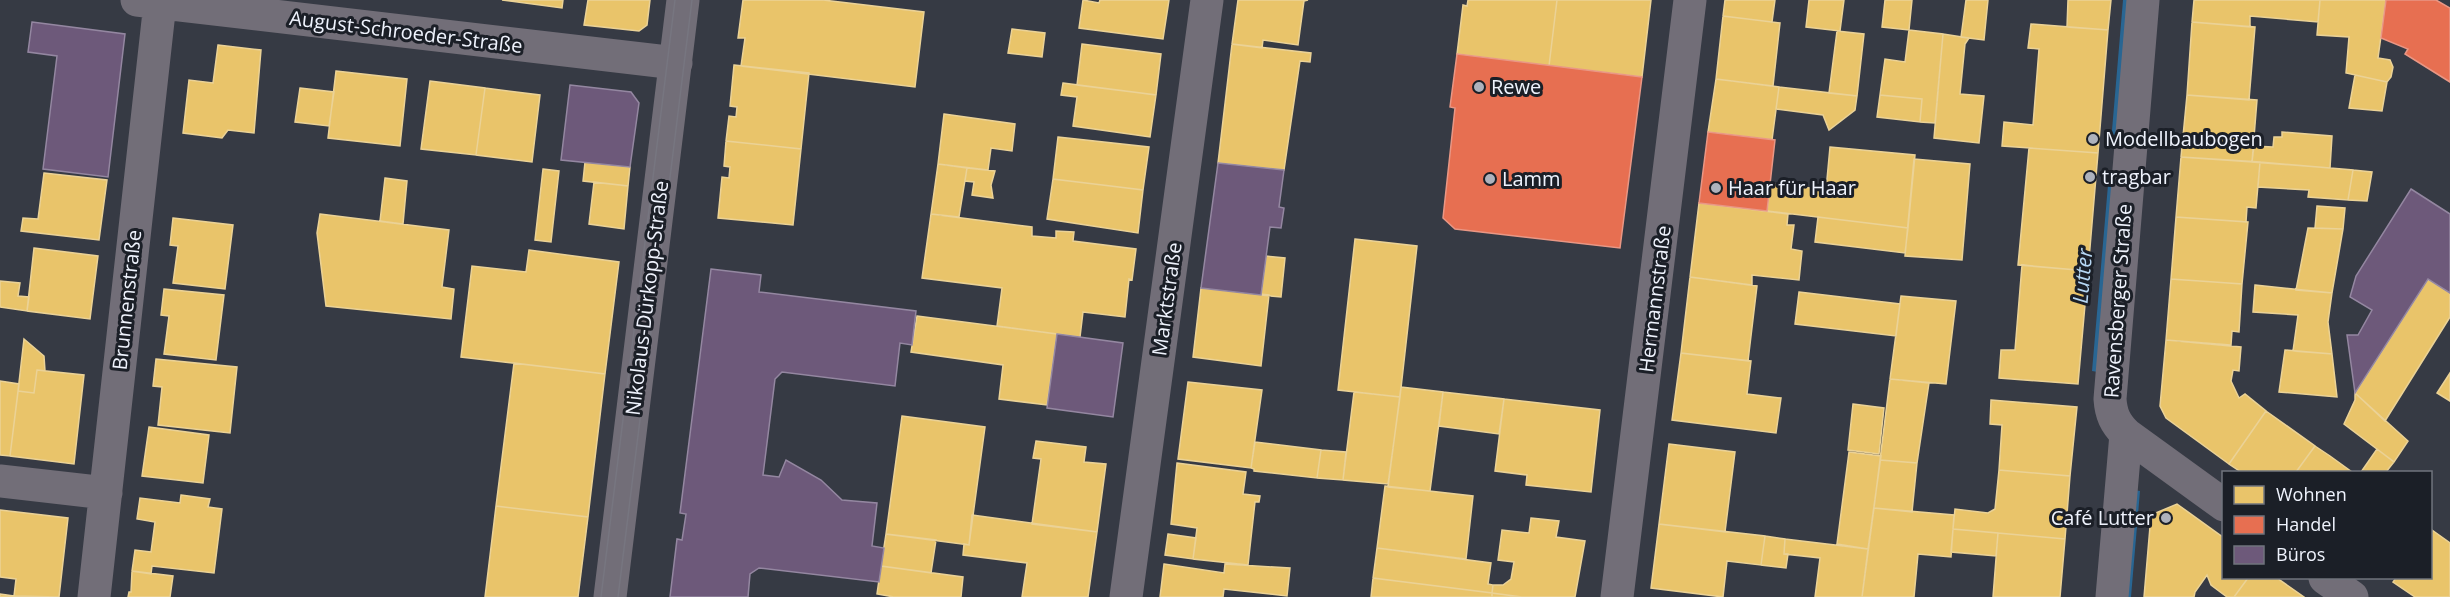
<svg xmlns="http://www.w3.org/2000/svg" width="2450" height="597" viewBox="0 0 2450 597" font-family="'Open Sans',sans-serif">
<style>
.water{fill:#296693}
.homes{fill:#e9c46a;stroke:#ebd296;stroke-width:1.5}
.shops{fill:#e76f51;stroke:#e99785;stroke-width:1.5}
.offices{fill:#6d597a;stroke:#9487a1;stroke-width:1.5}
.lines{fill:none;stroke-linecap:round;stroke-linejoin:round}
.minor{stroke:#726e78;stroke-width:33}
.tram{stroke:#777680;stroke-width:1.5}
.poi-dot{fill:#aeb2bc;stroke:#1b1f27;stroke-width:2}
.labels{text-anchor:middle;stroke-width:6;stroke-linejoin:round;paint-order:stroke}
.street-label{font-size:20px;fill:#eff3fd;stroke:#1b1f27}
.poi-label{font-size:20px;fill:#eff3fd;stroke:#1b1f27;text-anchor:start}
.water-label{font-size:21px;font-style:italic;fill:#b6d7f3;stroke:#1b1f27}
</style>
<rect width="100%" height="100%" fill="#363a44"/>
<!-- water -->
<path class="water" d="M2123,0H2130L2118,142H2111Z
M2108,185H2115L2098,372L2092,371Z
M2134,490L2140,491L2131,597H2125Z"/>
<!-- homes -->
<path class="homes" d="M502,0H563L562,8Z
M588,0H650L647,25L639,31L584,25Z
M743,0H823L924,12L915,87L741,66L745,38H738Z
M1083,0L1099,3L1100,0H1169L1163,39L1079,28Z
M1238,0H1308L1304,1L1298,45L1263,40L1262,48L1232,44Z
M1468,0H1557L1549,66L1457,54L1463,5L1467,6Z
M1557,0H1651L1642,77L1549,66Z
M1725,0H1775L1772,22L1723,16Z
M1809,0H1844L1840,31L1806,27Z
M1885,0H1912L1909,30L1882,27Z
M1966,0H1988L1984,40L1961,37Z
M2068,0H2111L2108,30L2067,27Z
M2194,0H2320L2318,22L2250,16V27L2192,22Z
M2320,0H2386L2378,58L2390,60L2393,67L2391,77L2387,82L2346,73L2349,37L2317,35Z
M1723,16L1780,23L1773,86L1716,79Z
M2192,22L2255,27L2249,100L2187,95Z
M2031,24L2108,30L2098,153L2002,146L2004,122L2033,125L2039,49L2028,48Z
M1012,29L1045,33L1042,57L1008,53Z
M1909,30L1943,34L1935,123L1920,122L1922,99L1880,95L1885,59L1905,62Z
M1837,31L1864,34L1857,96L1829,93Z
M1943,34L1969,38L1965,44L1960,94L1984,96L1979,143L1934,138Z
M1082,44L1161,54L1156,95L1077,85Z
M1232,44L1311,53L1310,62L1300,61L1284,170L1218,163Z
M218,45L261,50L254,133L228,130L222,138L183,133L189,80L213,83Z
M734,65L809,73L801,149L726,141L729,116L736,117L737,107L730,106Z
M336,71L407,79L400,146L328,138Z
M2355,75L2387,82L2382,111L2349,108Z
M1716,79L1779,87L1772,140L1708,132Z
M430,81L485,88L476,155L421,149Z
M1063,83L1156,95L1150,137L1073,126L1077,97L1061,95Z
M1779,87L1857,96L1855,110L1829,130L1823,115L1776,109Z
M300,88L334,92L329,126L295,122Z
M485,88L540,95L532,162L476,155Z
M1880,95L1922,99L1920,122L1877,117Z
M2187,95L2257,100L2252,162L2181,157Z
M944,114L1015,124L1012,151L991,148L988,170L938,164Z
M2282,132L2332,136L2330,168L2252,162L2254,146L2273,147L2274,137H2282Z
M1058,137L1149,147L1143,190L1053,179Z
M726,141L801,149L793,225L718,218L722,177L729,178L730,167L724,166Z
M1830,147L1915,155L1908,228L1767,211L1770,183L1826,190Z
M2029,148L2098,153L2088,271L2018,265Z
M2181,157L2260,162L2256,208L2247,207L2246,222L2176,217Z
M1914,159L1970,164L1962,260L1905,256Z
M585,162L630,167L628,186L583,181Z
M2260,162L2353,170L2348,200L2308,197L2309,190L2258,187Z
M938,164L967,168L959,217L931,214Z
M967,168L995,171L991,185L993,198L972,195L974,182L965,181Z
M543,169L559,171L551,242L535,240Z
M2353,170L2372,172L2367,201L2348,200Z
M44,173L107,180L99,240L21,231L23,218L38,219Z
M385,178L407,181L403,224L380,221Z
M1053,179L1143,190L1138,233L1047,219Z
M594,182L628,186L624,229L589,224Z
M1699,203L1788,214L1787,225H1794L1791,249L1802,251L1799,280L1752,275V285L1690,277Z
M2317,206L2345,208L2343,229L2315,228Z
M320,214L449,230L442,287L454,289L451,319L326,306L317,233Z
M931,214L1032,227V236L1056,238V231L1074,232L1073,241L1136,249L1132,280L1129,279L1125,317L1083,312L1080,337L997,326L1002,288L922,278Z
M1818,217L1908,228L1905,253L1815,242Z
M2176,217L2248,222L2242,284L2171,279Z
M173,218L233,225L225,289L173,283L178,246L170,245Z
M2308,228L2343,229L2332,293L2296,290Z
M1355,239L1417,246L1400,397L1338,390Z
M34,248L98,256L90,319L27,311Z
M529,250L619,262L605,374L461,357L472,266L526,272Z
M1266,256L1285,258L1281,297L1261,295Z
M2022,265L2088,271L2078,384L1999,378L2001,350H2015Z
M1690,277L1757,286L1748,361L1681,353Z
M2171,279L2242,284L2239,332L2232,331L2231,345L2166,340Z
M2428,279L2450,293V317L2385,421L2355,393Z
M0,281L20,283L18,296L29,297L27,311L0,307Z
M2255,285L2332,293L2328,322L2332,354L2293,351L2298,315L2253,312Z
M1201,288L1269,295L1261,366L1193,357Z
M164,289L224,295L216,360L164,354L169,316L161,315Z
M1799,292L1900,304L1896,336L1795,324Z
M1901,296L1956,301L1946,384L1890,379Z
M917,316L1057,334L1047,405L999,399L1003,365L911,352Z
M24,339L44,356L45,371L37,370L34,393L18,391Z
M2166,340L2241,347L2239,371L2233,370L2231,381L2239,398L2245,394L2266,411L2229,464L2166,418L2160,406Z
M2285,350L2332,354L2337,397L2279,392Z
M1681,353L1751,361L1747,394L1781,398L1776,433L1672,420Z
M156,359L237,367L230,433L158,425L162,387L153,386Z
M514,363L605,374L588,517L496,506Z
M37,370L84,375L74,464L10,456L18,391L34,393Z
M2450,373V401L2437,393Z
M1890,379L1929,383L1917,463L1880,460Z
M0,381L19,384L10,456L0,455Z
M1188,382L1262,390L1251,468L1178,459Z
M1401,387L1443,392L1430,491L1388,487Z
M1354,392L1400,397L1388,484L1343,480Z
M1443,392L1504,399L1499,434L1439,426Z
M2355,393L2408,441L2394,462L2344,424L2355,400Z
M1504,399L1600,410L1591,492L1526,485L1527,475L1495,471Z
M1991,400L2077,407L2070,476L1999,470L2002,425L1990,424Z
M1853,404L1884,408L1879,454L1848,450Z
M2266,411L2315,446L2296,472H2241L2229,464Z
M902,416L985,427L969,545L886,534Z
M149,427L209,435L203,483L142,476Z
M1036,441L1086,447L1084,462L1106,464L1097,532L1032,524L1041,459L1033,458Z
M1255,442L1321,450L1317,478L1254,471V469L1251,468Z
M1669,444L1735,452L1725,532L1659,524Z
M2315,446L2330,456L2352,472H2296Z
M2377,449L2394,462L2386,472H2361Z
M1321,450L1346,452L1343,480L1317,478Z
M1849,452L1881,456L1868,549L1837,544Z
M1880,460L1917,463L1912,512L1874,508Z
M1177,463L1246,472L1243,494L1260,496L1259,502H1255L1248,565L1193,559L1197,528L1171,524Z
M1999,470L2070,476L2065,539L1953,529L1955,509L1988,513L1995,509Z
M1385,486L1473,496L1466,559L1377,548Z
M181,495L210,499L208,507L222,509L214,573L152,566L151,574L132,571L135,550L151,552L155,522L137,519L140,498L180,503Z
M2177,504L2224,538V578H2248L2234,597H2227L2211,585L2207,575L2195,592L2194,597H2144L2151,515Z
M496,506L588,517L578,597H485Z
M1874,508L1954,515L1951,557L1918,554L1914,597H1862Z
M0,510L68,518L59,597L14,596L16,579L0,577Z
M972,515L1097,532L1088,597H1022L1027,563L963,555L964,544L969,545Z
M1531,518L1559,521L1556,537L1585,541L1575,597H1522L1492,593L1493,585H1503L1511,579L1514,562L1498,560L1502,530L1529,533Z
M1659,524L1765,536L1761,565L1727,561L1723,597L1651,588Z
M1953,529L1998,533L1996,556L1951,552Z
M2432,530L2450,543V597H2415L2393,582L2396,578H2430Z
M1998,533L2065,539L2060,597H1993Z
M886,534L936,540L931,573L881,566Z
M1168,534L1196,538L1193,559L1165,555Z
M1765,536L1785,539L1784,554H1788L1786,568L1761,565Z
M1785,539L1868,549L1862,597H1815L1820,558L1784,554Z
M1377,548L1491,563L1488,584L1493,585L1492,593L1373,578Z
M1164,564L1224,573L1225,564L1290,568L1287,596L1224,589L1223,597H1160Z
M881,566L963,577L961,597H894L877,594Z
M132,571L173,576L170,597H128L129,592H131Z
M1373,578L1492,593V597H1371Z
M2248,578H2277L2304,597H2234Z
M1492,593L1522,597H1492Z
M0,594L14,596L24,597H0Z"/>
<!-- shops -->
<path class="shops" d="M2386,0H2436L2450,8V82L2405,54L2408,49L2381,38Z
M1457,54L1642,77L1620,248L1455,229L1443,218L1455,108L1450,107Z
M1708,132L1775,140L1767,211L1699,203Z"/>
<!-- offices -->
<path class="offices" d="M32,22L125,34L108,177L43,169L57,56L28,52Z
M570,85L631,92L639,103L630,167L561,160Z
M1218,163L1284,170L1279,207L1284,208L1281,228L1270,227L1261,295L1201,288Z
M2411,189L2450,214V293L2428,279L2355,393L2347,335H2358L2372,310L2350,297L2356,276Z
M711,269L761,275L759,292L916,311L912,345L900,343L895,386L782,372L775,379L763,475L779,477L786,460L821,480L842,500L877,503L872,546L884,548L879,582L759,568L750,574L748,597H670L677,539L682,540L686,514L680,513Z
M1057,334L1123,343L1113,417L1047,408Z"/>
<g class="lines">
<!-- minor -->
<path class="minor" d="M137,0L676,63
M2126,434L2224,505
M0,481L106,493
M2325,578L2352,597
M94,597L160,3
M610,597L683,0
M1126,597L1207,0
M1617,597L1690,0
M2112,597L2126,434C2115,423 2111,414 2110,399L2143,0"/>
<!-- tram -->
<path class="tram" d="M601,597L675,0
M618,597L692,0"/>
</g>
<!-- markers -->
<g class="poi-dot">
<circle cx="1479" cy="87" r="6"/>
<circle cx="2093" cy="139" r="6"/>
<circle cx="2090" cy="177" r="6"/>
<circle cx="1490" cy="179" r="6"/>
<circle cx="1716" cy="188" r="6"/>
<circle cx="2166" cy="518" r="6"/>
</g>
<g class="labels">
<!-- street labels -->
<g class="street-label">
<text transform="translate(406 32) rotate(7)" y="7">August-Schroeder-Straße</text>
<text transform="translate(647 298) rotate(-83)" y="7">Nikolaus-Dürkopp-Straße</text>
<text transform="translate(1167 299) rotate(-82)" y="7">Marktstraße</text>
<text transform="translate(1655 299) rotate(-83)" y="7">Hermannstraße</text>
<text transform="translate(127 300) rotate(-84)" y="7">Brunnenstraße</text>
<text transform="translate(2118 301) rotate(-86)" y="7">Ravensberger Straße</text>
</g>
<!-- poi labels -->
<g class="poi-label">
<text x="1491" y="94">Rewe</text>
<text x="2105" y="146">Modellbaubogen</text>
<text x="2102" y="184">tragbar</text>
<text x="1502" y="186">Lamm</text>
<text x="1728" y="195">Haar für Haar</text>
<text x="2154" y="525" text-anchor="end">Café Lutter</text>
</g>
<!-- water labels -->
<g class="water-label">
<text transform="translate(2083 276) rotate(-85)" y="7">Lutter</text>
</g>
</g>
<!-- legend -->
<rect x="2222" y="471" width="210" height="108" fill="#1b1f27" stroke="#70747d" stroke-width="1.5"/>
<rect x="2234" y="486" width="30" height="18" fill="#e9c46a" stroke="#70747d" stroke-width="1.5"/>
<text x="2276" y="501" font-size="18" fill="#eff3fd">Wohnen</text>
<rect x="2234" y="516" width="30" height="18" fill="#e76f51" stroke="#70747d" stroke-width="1.5"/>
<text x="2276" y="531" font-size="18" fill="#eff3fd">Handel</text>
<rect x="2234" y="546" width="30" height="18" fill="#6d597a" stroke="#70747d" stroke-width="1.5"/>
<text x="2276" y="561" font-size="18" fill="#eff3fd">Büros</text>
</svg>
